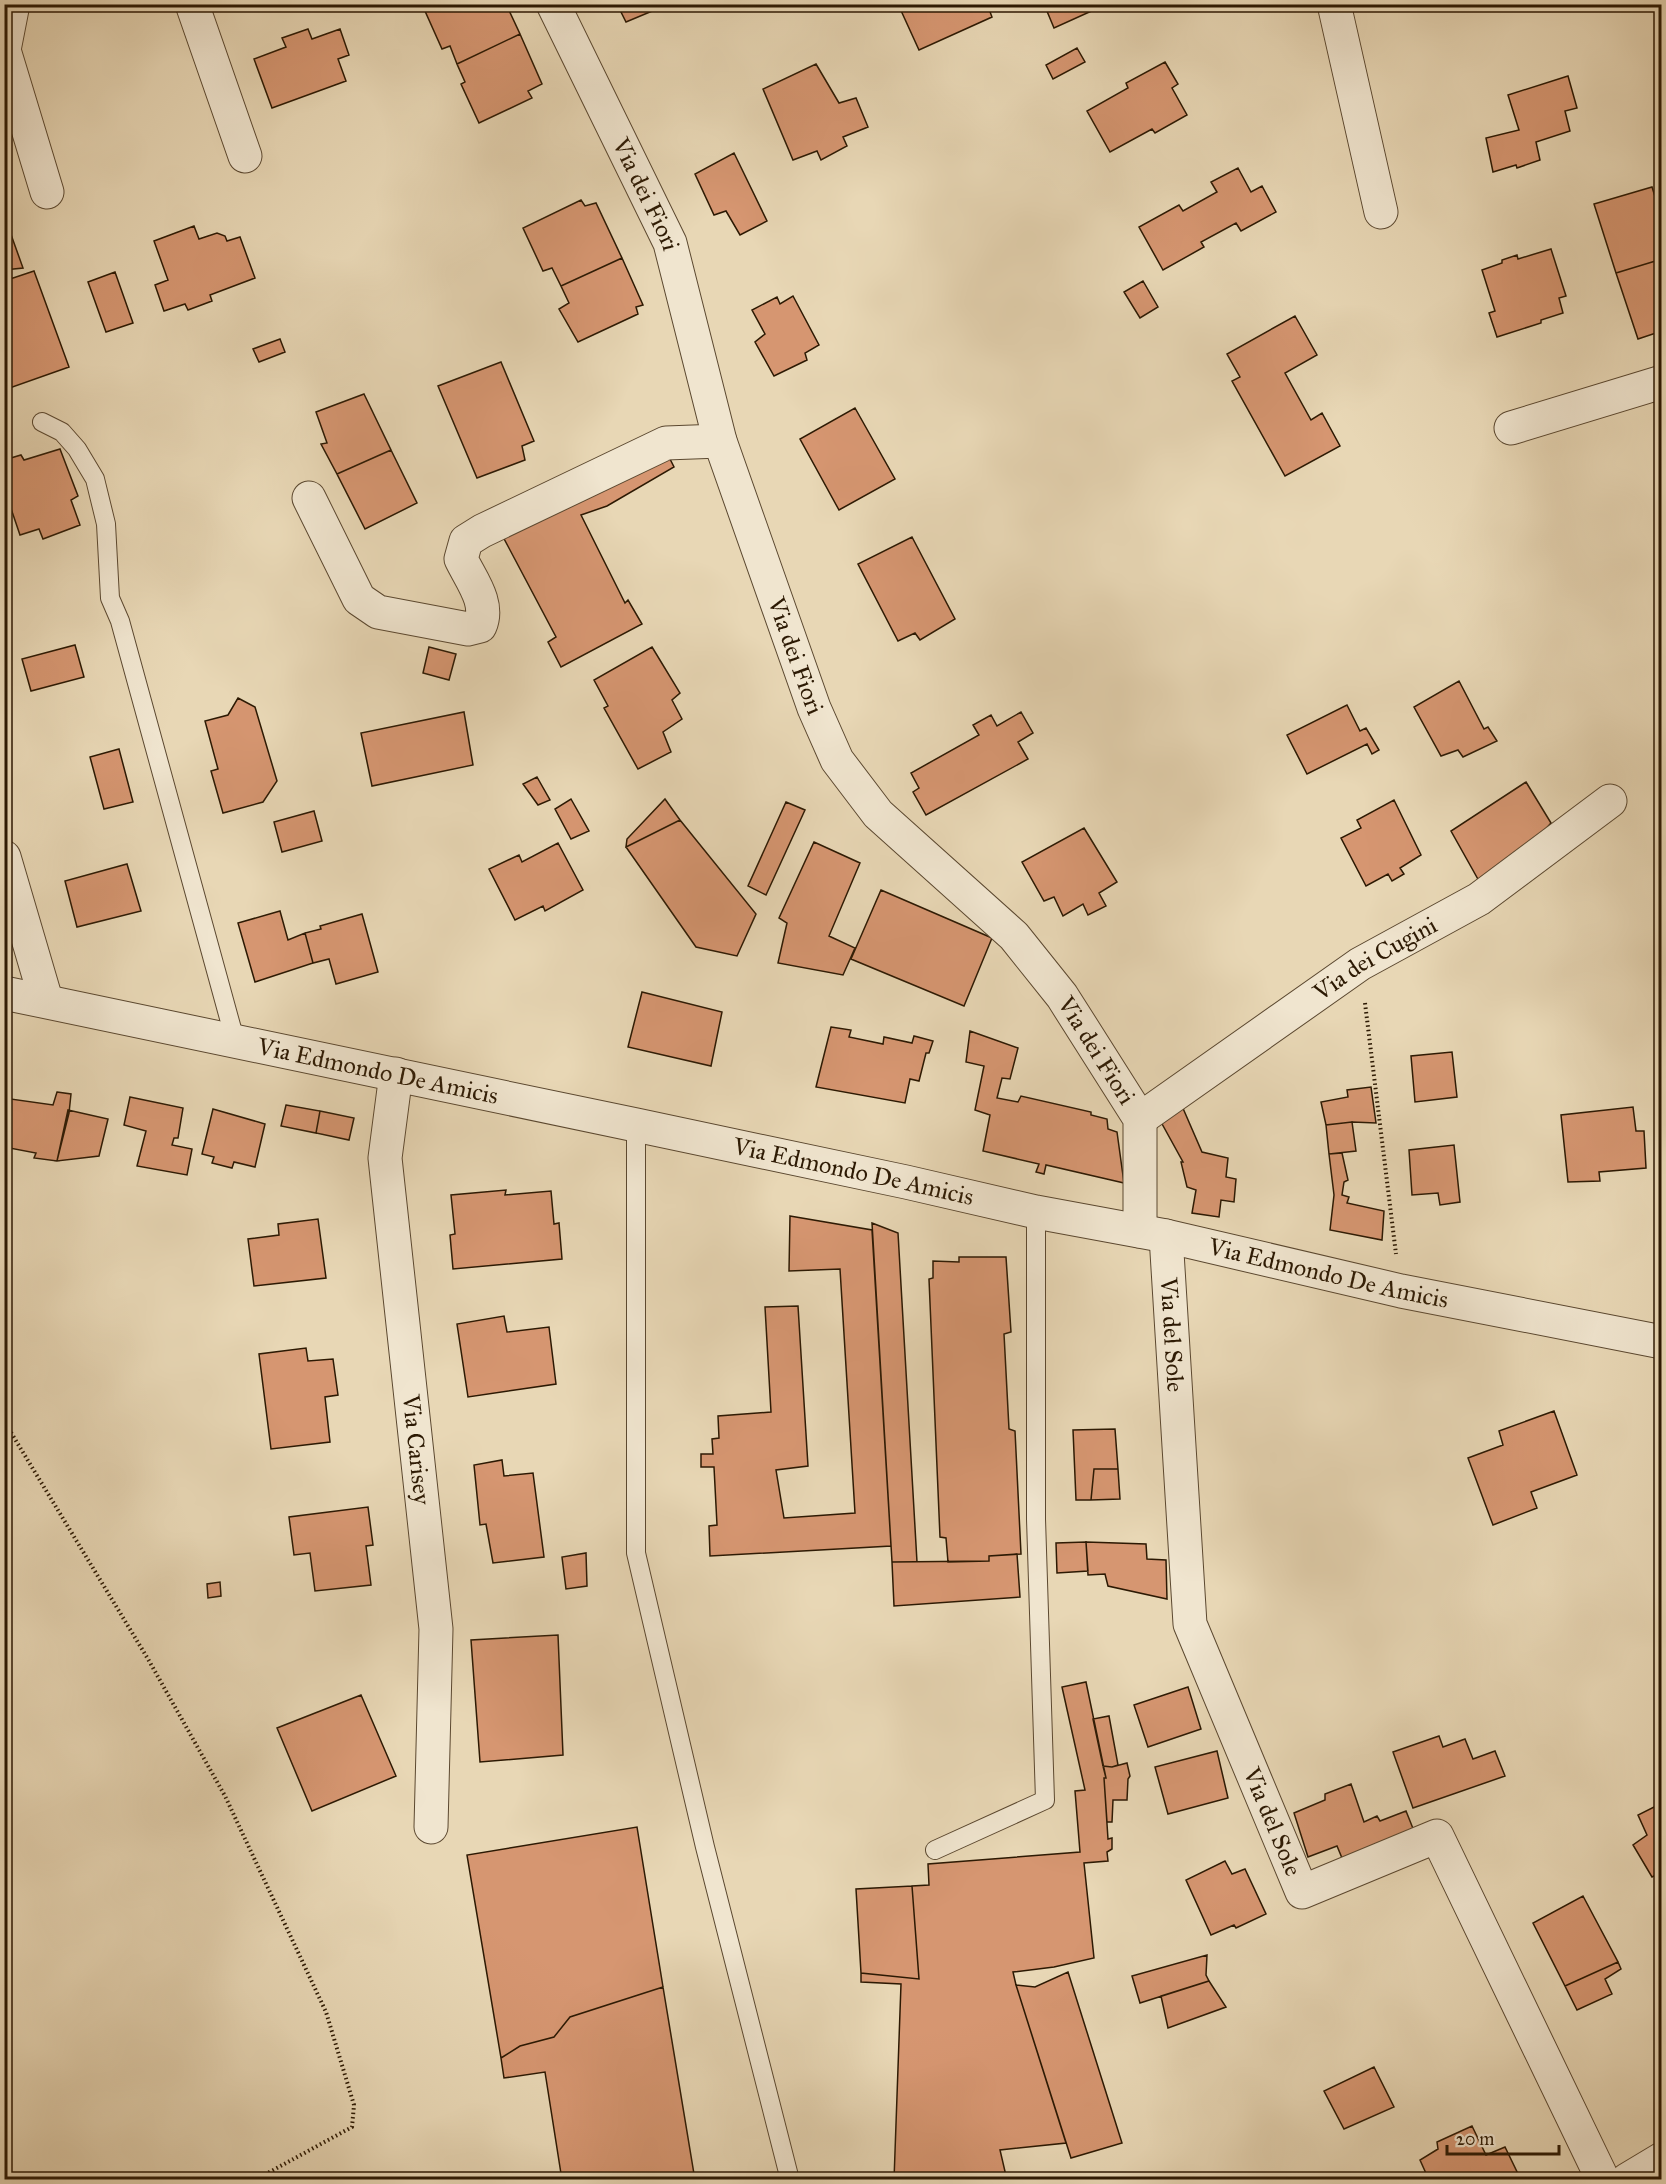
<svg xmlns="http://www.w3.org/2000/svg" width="1666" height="2184" viewBox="0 0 1666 2184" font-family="'IM FELL Great Primer',serif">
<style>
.building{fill:#d69671;stroke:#2c1903;stroke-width:1.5}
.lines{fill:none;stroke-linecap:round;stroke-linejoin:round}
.service-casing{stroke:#5b4830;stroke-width:20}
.minor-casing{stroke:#5b4830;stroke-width:35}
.tertiary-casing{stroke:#5b4830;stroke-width:35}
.path{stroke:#2c1903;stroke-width:4;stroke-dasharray:1.5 3;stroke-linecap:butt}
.service{stroke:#f0e5cf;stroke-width:18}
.minor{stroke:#f0e5cf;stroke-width:33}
.tertiary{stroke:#f0e5cf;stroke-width:33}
.labels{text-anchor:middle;stroke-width:5;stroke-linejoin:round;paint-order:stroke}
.street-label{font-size:24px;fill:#2c1903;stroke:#f0e5cf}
</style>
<rect width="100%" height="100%" fill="#e8d7b5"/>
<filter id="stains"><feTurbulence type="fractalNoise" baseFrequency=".00333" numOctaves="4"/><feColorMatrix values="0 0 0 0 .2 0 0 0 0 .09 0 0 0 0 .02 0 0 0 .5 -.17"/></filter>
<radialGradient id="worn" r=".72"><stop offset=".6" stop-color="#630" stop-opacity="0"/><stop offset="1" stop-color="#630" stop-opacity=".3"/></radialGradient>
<!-- building -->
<path class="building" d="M439,4H506L520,34L457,64L450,46L442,49L425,11Z
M617,4H669L626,22Z
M898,4H987L992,17L919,50Z
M1044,4H1107L1054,28Z
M308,29L312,39L340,29L349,55L338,59L346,81L272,108L254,59L286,47L282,38Z
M520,34L542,84L528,91L532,98L479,123L461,84L465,82L457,64Z
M1077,48L1085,62L1053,79L1046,65Z
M1165,62L1178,84L1172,88L1187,115L1155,133L1152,129L1110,152L1087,111L1128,88L1126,83Z
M816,64L839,103L856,98L868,127L843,137L847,146L821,160L817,151L793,160L763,89Z
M1568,76L1577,108L1565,111L1570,131L1536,142L1540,160L1517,168L1516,165L1493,172L1486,138L1519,130L1508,95Z
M734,153L767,221L740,235L726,211L714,215L695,174Z
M1238,168L1251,192L1262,186L1276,212L1241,231L1236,223L1201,242L1204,247L1163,270L1139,227L1179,205L1183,211L1217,192L1211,182Z
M1652,187L1662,219V259L1616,273L1594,204Z
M581,200L585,206L596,203L622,258L561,286L552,268L543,271L523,228Z
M4,215L23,268L4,270Z
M194,226L199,239L217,233L225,236L227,241L240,237L255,278L210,295L212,301L188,310L185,304L164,311L155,285L168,280L154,241Z
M1551,249L1566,296L1559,298L1563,313L1541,320V323L1497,337L1489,313L1495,311L1482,270L1502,263V260L1517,255L1518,259Z
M622,258L643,305L636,307L638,314L578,342L559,309L569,303L561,286Z
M1662,259V331L1638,339L1616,273Z
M34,271L69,367L4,390V281Z
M115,272L133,323L106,332L88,282Z
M1143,281L1158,307L1140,318L1124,292Z
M793,296L819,345L805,353L807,360L774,376L755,342L765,334L752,310L777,297L780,304Z
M1295,316L1317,355L1285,373L1311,420L1322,413L1340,446L1285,476L1232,381L1240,377L1227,354Z
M280,339L285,352L259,362L253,349Z
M501,362L534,441L522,446L525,460L477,478L438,386Z
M364,394L391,450L337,474L321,444L327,443L316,412Z
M855,408L895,479L839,510L800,439Z
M60,449L78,496L71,500L80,525L43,539L39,529L20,535L4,488V460L21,455L24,460Z
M665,449L674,467L607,506L581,515L625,603L628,600L642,624L561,667L548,642L556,637L501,533Z
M391,450L417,503L365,529L337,474Z
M912,537L955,619L920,640L915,633L898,641L858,564Z
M75,645L84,677L31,691L22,659Z
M429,647L456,654L449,680L423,673Z
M652,647L680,693L672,700L682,719L663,732L671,752L638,769L604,708L608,706L594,680Z
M1459,681L1484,729L1488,727L1497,741L1463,757L1458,750L1441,756L1414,707Z
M238,698L255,707L277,781L263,802L223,813L211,771L218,769L205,721L228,715Z
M1347,705L1360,731L1366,728L1379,750L1372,754L1367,744L1307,774L1287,735Z
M464,712L473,765L372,786L361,733Z
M1021,712L1033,733L1018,742L1028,759L926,815L913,792L919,788L911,773L979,735L973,725L991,715L997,726Z
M119,749L133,802L104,809L90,757Z
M537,777L550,800L538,805L523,784Z
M1526,782L1551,823L1530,847L1479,881L1451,831Z
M571,799L589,831L571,839L555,809Z
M665,799L680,820L626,847L627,839Z
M1394,800L1421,855L1400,868L1404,874L1392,881L1388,874L1366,886L1341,838L1361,828L1357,820Z
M786,802L805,810L766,895L748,886Z
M314,811L322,841L282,852L274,822Z
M680,820L756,914L737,956L696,947L626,847Z
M1084,828L1117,882L1099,893L1106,906L1088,915L1083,904L1063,916L1054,897L1044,901L1022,862Z
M814,842L860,863L829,936L855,948L843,975L778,963L787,923L779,918Z
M558,843L583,890L545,911L543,906L515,920L489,869L519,855L522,862Z
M127,864L141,911L77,927L65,881Z
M881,890L992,938L964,1006L851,959Z
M280,911L288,940L305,933L313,963L255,982L238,923Z
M362,914L378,972L336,984L329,959L313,963L305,933L321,929L320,926Z
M642,992L722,1012L711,1066L628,1047Z
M831,1027L851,1030L849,1037L883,1044L884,1037L912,1043L914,1036L933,1041L929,1053H926L919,1081L910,1079L905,1103L816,1087Z
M970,1031L1018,1048L1010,1079L1002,1078L997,1098L1018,1102L1021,1096L1091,1112V1115L1107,1119L1108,1129L1117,1132L1124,1183L1046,1165L1044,1174L1036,1172L1039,1164L983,1151L990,1115L975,1110L984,1066L966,1062Z
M1452,1052L1457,1097L1415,1102L1411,1056Z
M1371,1087L1376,1123L1352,1122L1326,1125L1321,1102L1348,1097L1347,1090Z
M57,1092L71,1094L69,1113L57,1161L34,1158L36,1153L4,1147V1098L53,1105Z
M130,1097L183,1108L178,1138H174L172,1145L192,1149L187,1175L137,1166L146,1131L124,1125Z
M286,1105L320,1111L316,1133L281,1126Z
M1182,1106L1202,1152L1228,1158L1226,1177L1236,1179L1234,1202L1221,1200L1219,1217L1192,1213L1196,1190L1187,1187L1181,1162H1183L1161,1122Z
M1633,1107L1636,1131H1644L1646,1168L1599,1172L1600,1181L1568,1182L1561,1115Z
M213,1109L265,1124L255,1167L234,1162L232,1168L212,1163L214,1157L202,1154Z
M68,1110L108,1119L99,1156L57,1161Z
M320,1111L354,1118L349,1140L316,1133Z
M1352,1122L1356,1151L1329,1154L1326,1125Z
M1454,1145L1460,1202L1440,1205L1438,1193L1412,1195L1409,1150Z
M1342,1153L1348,1180L1344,1182L1342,1195L1349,1197L1347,1203L1384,1211L1382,1240L1330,1230L1334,1195L1329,1154Z
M506,1190L505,1195L551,1191L554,1224L559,1223L562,1259L453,1269L450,1235L455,1234L451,1195Z
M790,1216L872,1230L891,1546L710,1556L709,1526L717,1525L714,1467H701V1454H713L712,1439L719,1438L718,1416L771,1412L765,1307L798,1306L808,1466L776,1470L784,1518L855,1513L840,1269L789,1271Z
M318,1219L326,1278L254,1286L248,1239L279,1235L278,1224Z
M872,1223L898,1233L917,1562H892Z
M959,1257H1006L1011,1332L1004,1334L1009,1429L1015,1431L1021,1554L989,1556V1561L948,1562L946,1538L940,1537L929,1279L933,1278V1261L959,1262Z
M504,1316L507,1332L549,1327L556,1384L468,1397L457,1324Z
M306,1348L308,1361L333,1359L338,1395L325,1397L330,1442L271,1449L259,1354Z
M1554,1411L1577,1475L1531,1492L1537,1508L1493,1525L1468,1458L1503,1445L1499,1431Z
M1115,1429L1118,1469H1094L1091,1500H1076L1073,1430Z
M502,1460L504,1476L533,1473L544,1557L493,1563L486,1524L480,1525L474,1465Z
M1094,1469H1118L1120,1499L1091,1500Z
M368,1507L373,1545L366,1546L371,1585L315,1591L310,1553L294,1555L289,1517Z
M1086,1542L1146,1544L1147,1559L1166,1560L1167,1599L1108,1586L1105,1574L1088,1575Z
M1086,1542L1088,1571L1057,1573L1056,1543Z
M586,1553L587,1586L566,1589L562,1557Z
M1017,1554L1020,1597L894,1606L892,1562L989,1561V1556Z
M220,1582L221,1596L208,1598L207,1584Z
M558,1635L563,1755L480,1762L471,1640Z
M1086,1682L1106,1778H1104L1108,1839L1112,1838V1849L1107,1852L1108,1861L1084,1863L1094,1958L1054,1967L1013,1972L1016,1985L1066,2143L1000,2150L1007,2180H894L901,1984L861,1982V1973L919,1979L912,1886L929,1885L928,1864L1080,1852L1075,1791L1085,1790L1062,1687Z
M1188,1687L1201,1729L1148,1747L1134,1705Z
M361,1695L396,1776L312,1811L277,1728Z
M1109,1716L1118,1765L1112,1767L1103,1766L1093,1719Z
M1439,1736L1443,1747L1465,1739L1473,1759L1495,1751L1505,1776L1413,1808L1393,1752Z
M1217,1751L1228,1798L1168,1814L1155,1767Z
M1127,1763L1130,1776L1128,1779L1127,1800H1113L1112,1822H1107L1104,1778H1106L1103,1766L1112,1767Z
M1351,1784L1364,1822L1377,1816L1380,1821L1406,1811L1414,1831L1342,1858L1337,1846L1308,1857L1294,1813L1325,1800V1794Z
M1662,1803V1872L1652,1877L1633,1845L1647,1835L1638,1815Z
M637,1827L663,1987L570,2017L554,2037L520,2046L501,2058L467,1855Z
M1225,1861L1232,1874L1245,1869L1266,1914L1236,1928L1234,1925L1211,1935L1186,1880Z
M912,1886L919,1979L861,1973L856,1889Z
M1583,1896L1618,1962L1565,1986L1533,1923Z
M1207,1955L1206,1975L1209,1981L1140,2003L1132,1976Z
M1618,1962L1621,1969L1605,1979L1612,1994L1577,2010L1565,1986Z
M1068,1972L1122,2143L1071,2158L1016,1985L1035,1987Z
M1209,1981L1226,2007L1168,2028L1161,1996Z
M663,1987L695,2180H609L608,2175L580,2180H562L545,2072L504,2078L501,2058L520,2046L554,2037L570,2017Z
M1374,2067L1394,2107L1344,2129L1324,2091Z
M1472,2126L1486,2155L1505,2147L1521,2180H1429L1420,2160L1438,2149L1437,2142Z"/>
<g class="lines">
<!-- service casing -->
<g class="service-casing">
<path id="service" d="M42,422L62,432L77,449L95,479L106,524L110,598L120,621L235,1040
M636,1125V1553L705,1847L790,2180
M935,1850L1045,1800L1036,1519V1212"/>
</g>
<!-- minor casing -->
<g class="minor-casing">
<g id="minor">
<path d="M192,4L245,156"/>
<path id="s1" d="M553,4L670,243L720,441L814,708L837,760L878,814L1014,936L1062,996L1140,1119V1231"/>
<path d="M1334,4L1381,212"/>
<path d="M4,50L47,192"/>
<path d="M4,50L13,4"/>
<path d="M1511,428L1662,382"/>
<path d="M309,498L359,599L378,612L468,629L480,626C490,603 471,580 461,559L466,541L482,531L666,443L720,441"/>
<path d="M4,857L46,1000"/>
<path id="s2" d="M396,1074L385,1158L436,1629L431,1827"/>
<path id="s3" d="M1140,1119L1360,964L1479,899L1610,801"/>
<path id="s4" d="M1166,1236L1190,1624L1302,1892L1437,1836L1603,2180"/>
<path d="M1627,2180L1662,2159"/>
</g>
</g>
<!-- tertiary casing -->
<g class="tertiary-casing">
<g id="tertiary">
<path id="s5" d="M4,993L636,1125L906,1182L1036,1212L1166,1236L1401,1291L1662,1342"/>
</g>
</g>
<!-- path -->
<path class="path" d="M1365,1003L1396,1254
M4,1421L148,1659L225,1796L326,2012L354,2105L352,2127L255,2180"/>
<!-- service -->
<use href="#service" class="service"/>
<!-- minor -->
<use href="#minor" class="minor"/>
<!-- tertiary -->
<use href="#tertiary" class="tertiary"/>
</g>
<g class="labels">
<!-- street labels -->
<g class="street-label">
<text dy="8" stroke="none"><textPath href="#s1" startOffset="212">Via dei Fiori</textPath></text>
<text dy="8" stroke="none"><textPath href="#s1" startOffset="698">Via dei Fiori</textPath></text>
<text dy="8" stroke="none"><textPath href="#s3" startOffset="285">Via dei Cugini</textPath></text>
<text dy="8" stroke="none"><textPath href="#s1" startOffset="1202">Via dei Fiori</textPath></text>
<text dy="8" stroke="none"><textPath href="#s5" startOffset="382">Via Edmondo De Amicis</textPath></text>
<text dy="8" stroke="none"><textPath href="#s5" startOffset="868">Via Edmondo De Amicis</textPath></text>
<text dy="8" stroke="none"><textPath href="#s5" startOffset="1354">Via Edmondo De Amicis</textPath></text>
<text dy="8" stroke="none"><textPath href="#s4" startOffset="99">Via del Sole</textPath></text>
<text dy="8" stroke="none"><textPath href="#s2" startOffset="378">Via Carisey</textPath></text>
<text dy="8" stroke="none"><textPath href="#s4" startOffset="603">Via del Sole</textPath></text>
</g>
</g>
<!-- margin -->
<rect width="1666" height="2184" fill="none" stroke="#e8d7b5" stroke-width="24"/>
<rect x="6" y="6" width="1654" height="2172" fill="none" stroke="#2c1903" stroke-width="3"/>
<rect x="12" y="12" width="1642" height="2160" fill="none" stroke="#2c1903" stroke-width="1.5"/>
<!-- scale -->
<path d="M1447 2145v9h112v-9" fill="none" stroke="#2c1903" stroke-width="3"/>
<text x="1456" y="2145" font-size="18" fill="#2c1903" stroke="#f0e5cf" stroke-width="4.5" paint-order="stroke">20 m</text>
<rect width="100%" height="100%" filter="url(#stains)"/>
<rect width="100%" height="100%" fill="url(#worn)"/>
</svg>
